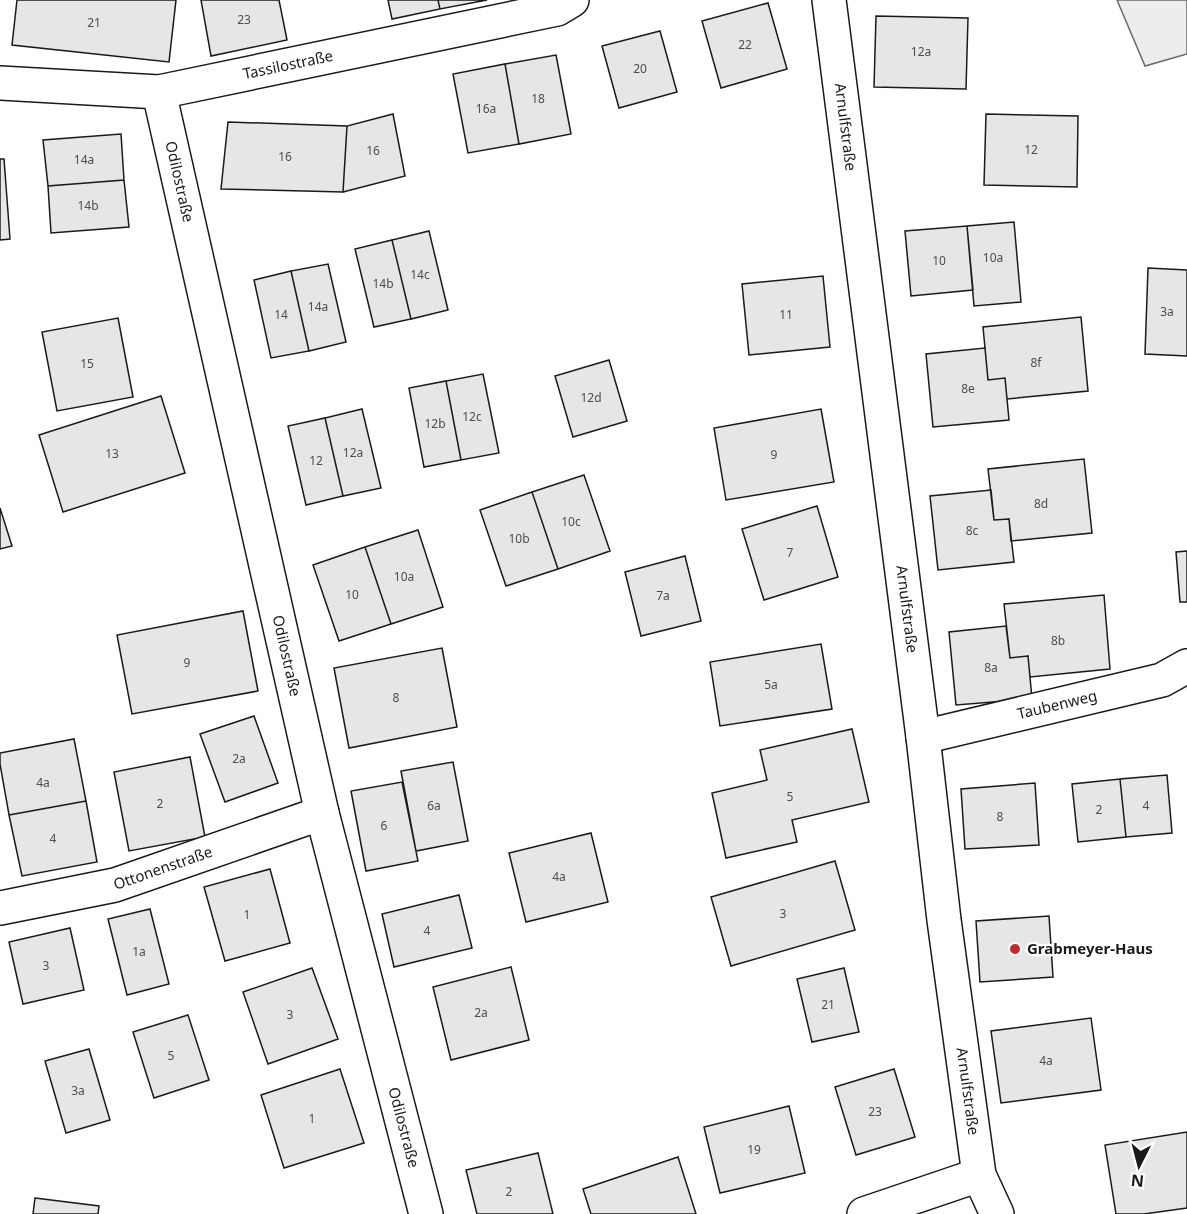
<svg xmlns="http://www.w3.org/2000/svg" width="1187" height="1214" viewBox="0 0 1187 1214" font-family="'Noto Sans',sans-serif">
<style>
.built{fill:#ededed;stroke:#6a6a6a;stroke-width:1.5}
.building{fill:#e6e6e6;stroke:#1a1a1a;stroke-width:1.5}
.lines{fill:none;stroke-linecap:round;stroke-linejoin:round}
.minor-casing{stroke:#1a1a1a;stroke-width:36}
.minor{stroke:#fff;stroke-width:33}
.poi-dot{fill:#c62828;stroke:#fff;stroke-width:2}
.labels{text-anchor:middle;stroke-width:4.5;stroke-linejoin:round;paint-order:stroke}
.number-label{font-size:12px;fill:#4d4d4d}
.street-label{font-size:15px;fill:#1a1a1a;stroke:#fff}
.poi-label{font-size:15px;font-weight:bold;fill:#1a1a1a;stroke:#fff;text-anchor:start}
</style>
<rect width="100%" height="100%" fill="#fff"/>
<!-- built -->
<path class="built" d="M1117,0H1187V54L1145,66Z"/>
<!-- building -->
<path class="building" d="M17,0H176L169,62L12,45Z
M201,0H279L287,40L211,56Z
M388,0H438L440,9L392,19Z
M438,0H487L440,9Z
M768,3L787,69L721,88L702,21Z
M876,16L968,18L966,89L874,87Z
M660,31L677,92L619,108L602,46Z
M556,55L571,134L519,144L505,64Z
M505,64L519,144L468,153L453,74Z
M393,114L405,176L343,192L347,126Z
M986,114L1078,116L1077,187L984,185Z
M228,122L347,126L343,192L221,189Z
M121,134L124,180L48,186L43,140Z
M0,159H4L10,239L0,240Z
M124,180L129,227L51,233L48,186Z
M1014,222L1021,302L974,306L967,226Z
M967,226L973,290L911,296L905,231Z
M429,231L448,310L411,319L392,240Z
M392,240L411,319L374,327L355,249Z
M328,264L346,342L309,351L291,271Z
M1148,268L1187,270V356L1145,354Z
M291,271L309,351L271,358L254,280Z
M823,276L830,347L749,355L742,284Z
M1081,317L1088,391L1007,399L1005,378L988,380L983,327Z
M118,318L133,397L57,411L42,332Z
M985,348L988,380L1005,378L1009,420L933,427L926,354Z
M609,360L627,421L573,437L555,376Z
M483,374L499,453L461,460L446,381Z
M446,381L461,460L424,467L409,388Z
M161,396L185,473L63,512L39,435Z
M362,409L381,488L343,496L325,418Z
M821,409L834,482L726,500L714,428Z
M325,418L343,496L306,505L288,426Z
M1084,459L1092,533L1011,541L1009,519L994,520L988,469Z
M584,475L610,551L558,569L532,492Z
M991,490L994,520L1009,519L1014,562L938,570L930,496Z
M532,492L558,569L506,586L480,510Z
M817,506L838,577L764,600L742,529Z
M0,508L12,546L0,549Z
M418,530L443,607L391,624L365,547Z
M365,547L391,624L339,641L313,565Z
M1187,551V602H1180L1176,552Z
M685,556L701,621L641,636L625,572Z
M1104,595L1110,669L1030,677L1028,656L1010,658L1004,604Z
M243,611L258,691L132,714L117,635Z
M1006,626L1010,658L1028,656L1032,699L956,705L949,632Z
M821,644L832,709L720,726L710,662Z
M442,648L457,727L349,748L334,668Z
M254,716L278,783L225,802L200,734Z
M852,729L869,802L792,820L797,842L726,858L712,793L767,780L760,750Z
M74,739L86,801L9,815L0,764V753Z
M190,757L205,837L129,851L114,772Z
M453,762L468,841L416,851L401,771Z
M1167,775L1172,833L1126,837L1120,779Z
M1120,779L1126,837L1078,842L1072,784Z
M402,782L418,861L366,871L351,791Z
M1035,783L1039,845L965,849L961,789Z
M86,801L97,862L22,876L9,815Z
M591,833L608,902L526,922L509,853Z
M835,861L855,930L731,966L711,897Z
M270,869L290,943L225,961L204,887Z
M459,895L472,948L394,967L382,914Z
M150,909L169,984L127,995L108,919Z
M1049,916L1053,977L980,982L976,921Z
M70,928L84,990L23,1004L9,942Z
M511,967L529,1040L451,1060L433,987Z
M312,968L338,1039L268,1064L243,992Z
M844,968L859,1032L812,1042L797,979Z
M188,1015L209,1080L154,1098L133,1032Z
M1091,1018L1101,1090L1001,1103L991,1031Z
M89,1049L110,1120L66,1133L45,1061Z
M340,1069L364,1143L284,1168L261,1095Z
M894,1069L915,1137L856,1155L835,1087Z
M789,1106L805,1173L720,1193L704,1127Z
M1187,1132V1208L1144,1214H1116L1105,1145Z
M538,1153L553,1214H477L466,1170Z
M678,1157L696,1214H591L583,1189Z
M35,1198L99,1206L98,1214H33Z"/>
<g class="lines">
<!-- minor casing -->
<g class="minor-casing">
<g id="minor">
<path id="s1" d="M829,0L923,737L944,920L979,1175L997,1214"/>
<path id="s2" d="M0,83L159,92L557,9L572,0"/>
<path id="s3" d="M159,92L322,813L426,1214"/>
<path id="s4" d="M923,737L1162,680L1187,666"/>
<path id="s5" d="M0,908L115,885L322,813"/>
<path d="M864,1214L979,1175"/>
</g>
</g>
<!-- minor -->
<use href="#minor" class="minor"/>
</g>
<!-- markers -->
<circle class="poi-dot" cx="1015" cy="949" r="6"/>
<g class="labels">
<!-- number labels -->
<g class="number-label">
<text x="244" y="24">23</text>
<text x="94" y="27">21</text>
<text x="745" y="49">22</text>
<text x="921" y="56">12a</text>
<text x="640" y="73">20</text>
<text x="538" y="103">18</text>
<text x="486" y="113">16a</text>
<text x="1031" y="154">12</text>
<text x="373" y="155">16</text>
<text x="285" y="161">16</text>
<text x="84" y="164">14a</text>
<text x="88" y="210">14b</text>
<text x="993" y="262">10a</text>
<text x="939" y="265">10</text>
<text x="420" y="279">14c</text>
<text x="383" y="288">14b</text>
<text x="318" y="311">14a</text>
<text x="1167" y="316">3a</text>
<text x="281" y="319">14</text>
<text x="786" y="319">11</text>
<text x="1036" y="367">8f</text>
<text x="87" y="368">15</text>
<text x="968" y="393">8e</text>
<text x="591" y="402">12d</text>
<text x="472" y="421">12c</text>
<text x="435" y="428">12b</text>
<text x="353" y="457">12a</text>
<text x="112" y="458">13</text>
<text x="774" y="459">9</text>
<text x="316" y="465">12</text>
<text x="1041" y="508">8d</text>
<text x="571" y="526">10c</text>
<text x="972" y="535">8c</text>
<text x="519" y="543">10b</text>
<text x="790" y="557">7</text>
<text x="404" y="581">10a</text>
<text x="352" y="599">10</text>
<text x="663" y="600">7a</text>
<text x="1058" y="645">8b</text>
<text x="187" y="667">9</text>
<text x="991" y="672">8a</text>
<text x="771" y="689">5a</text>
<text x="396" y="702">8</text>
<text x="239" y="763">2a</text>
<text x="43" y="787">4a</text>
<text x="790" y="801">5</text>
<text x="160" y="808">2</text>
<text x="434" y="810">6a</text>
<text x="1146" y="810">4</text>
<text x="1099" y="814">2</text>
<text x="1000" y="821">8</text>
<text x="384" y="830">6</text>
<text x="53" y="843">4</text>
<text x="559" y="881">4a</text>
<text x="783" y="918">3</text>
<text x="247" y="919">1</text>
<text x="427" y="935">4</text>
<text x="139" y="956">1a</text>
<text x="46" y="970">3</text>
<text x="828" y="1009">21</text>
<text x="481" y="1017">2a</text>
<text x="290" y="1019">3</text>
<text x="171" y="1060">5</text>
<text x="1046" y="1065">4a</text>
<text x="78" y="1095">3a</text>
<text x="875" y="1116">23</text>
<text x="312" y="1123">1</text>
<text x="754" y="1154">19</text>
<text x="509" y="1196">2</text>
</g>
<!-- street labels -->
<g class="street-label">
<text dy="5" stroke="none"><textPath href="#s2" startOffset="291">Tassilostraße</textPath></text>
<text dy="5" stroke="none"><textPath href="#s1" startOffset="128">Arnulfstraße</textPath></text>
<text dy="5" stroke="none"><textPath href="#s3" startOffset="92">Odilostraße</textPath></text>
<text dy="5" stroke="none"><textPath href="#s1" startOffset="614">Arnulfstraße</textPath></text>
<text dy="5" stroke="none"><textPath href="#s3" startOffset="578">Odilostraße</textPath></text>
<text dy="5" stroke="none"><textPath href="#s4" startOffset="138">Taubenweg</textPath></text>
<text dy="5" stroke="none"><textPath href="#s5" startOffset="168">Ottonenstraße</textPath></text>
<text dy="5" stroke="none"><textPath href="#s1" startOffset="1100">Arnulfstraße</textPath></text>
<text dy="5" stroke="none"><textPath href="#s3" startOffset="1064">Odilostraße</textPath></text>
</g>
<!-- poi labels -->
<g class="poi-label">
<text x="1027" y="954">Grabmeyer-Haus</text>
</g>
</g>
<!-- north arrow -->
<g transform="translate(1139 1166) rotate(186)" stroke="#ffffff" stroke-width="4.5" paint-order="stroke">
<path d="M0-4.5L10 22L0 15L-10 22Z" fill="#1a1a1a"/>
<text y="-9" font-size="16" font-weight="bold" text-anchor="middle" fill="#1a1a1a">N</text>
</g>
</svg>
